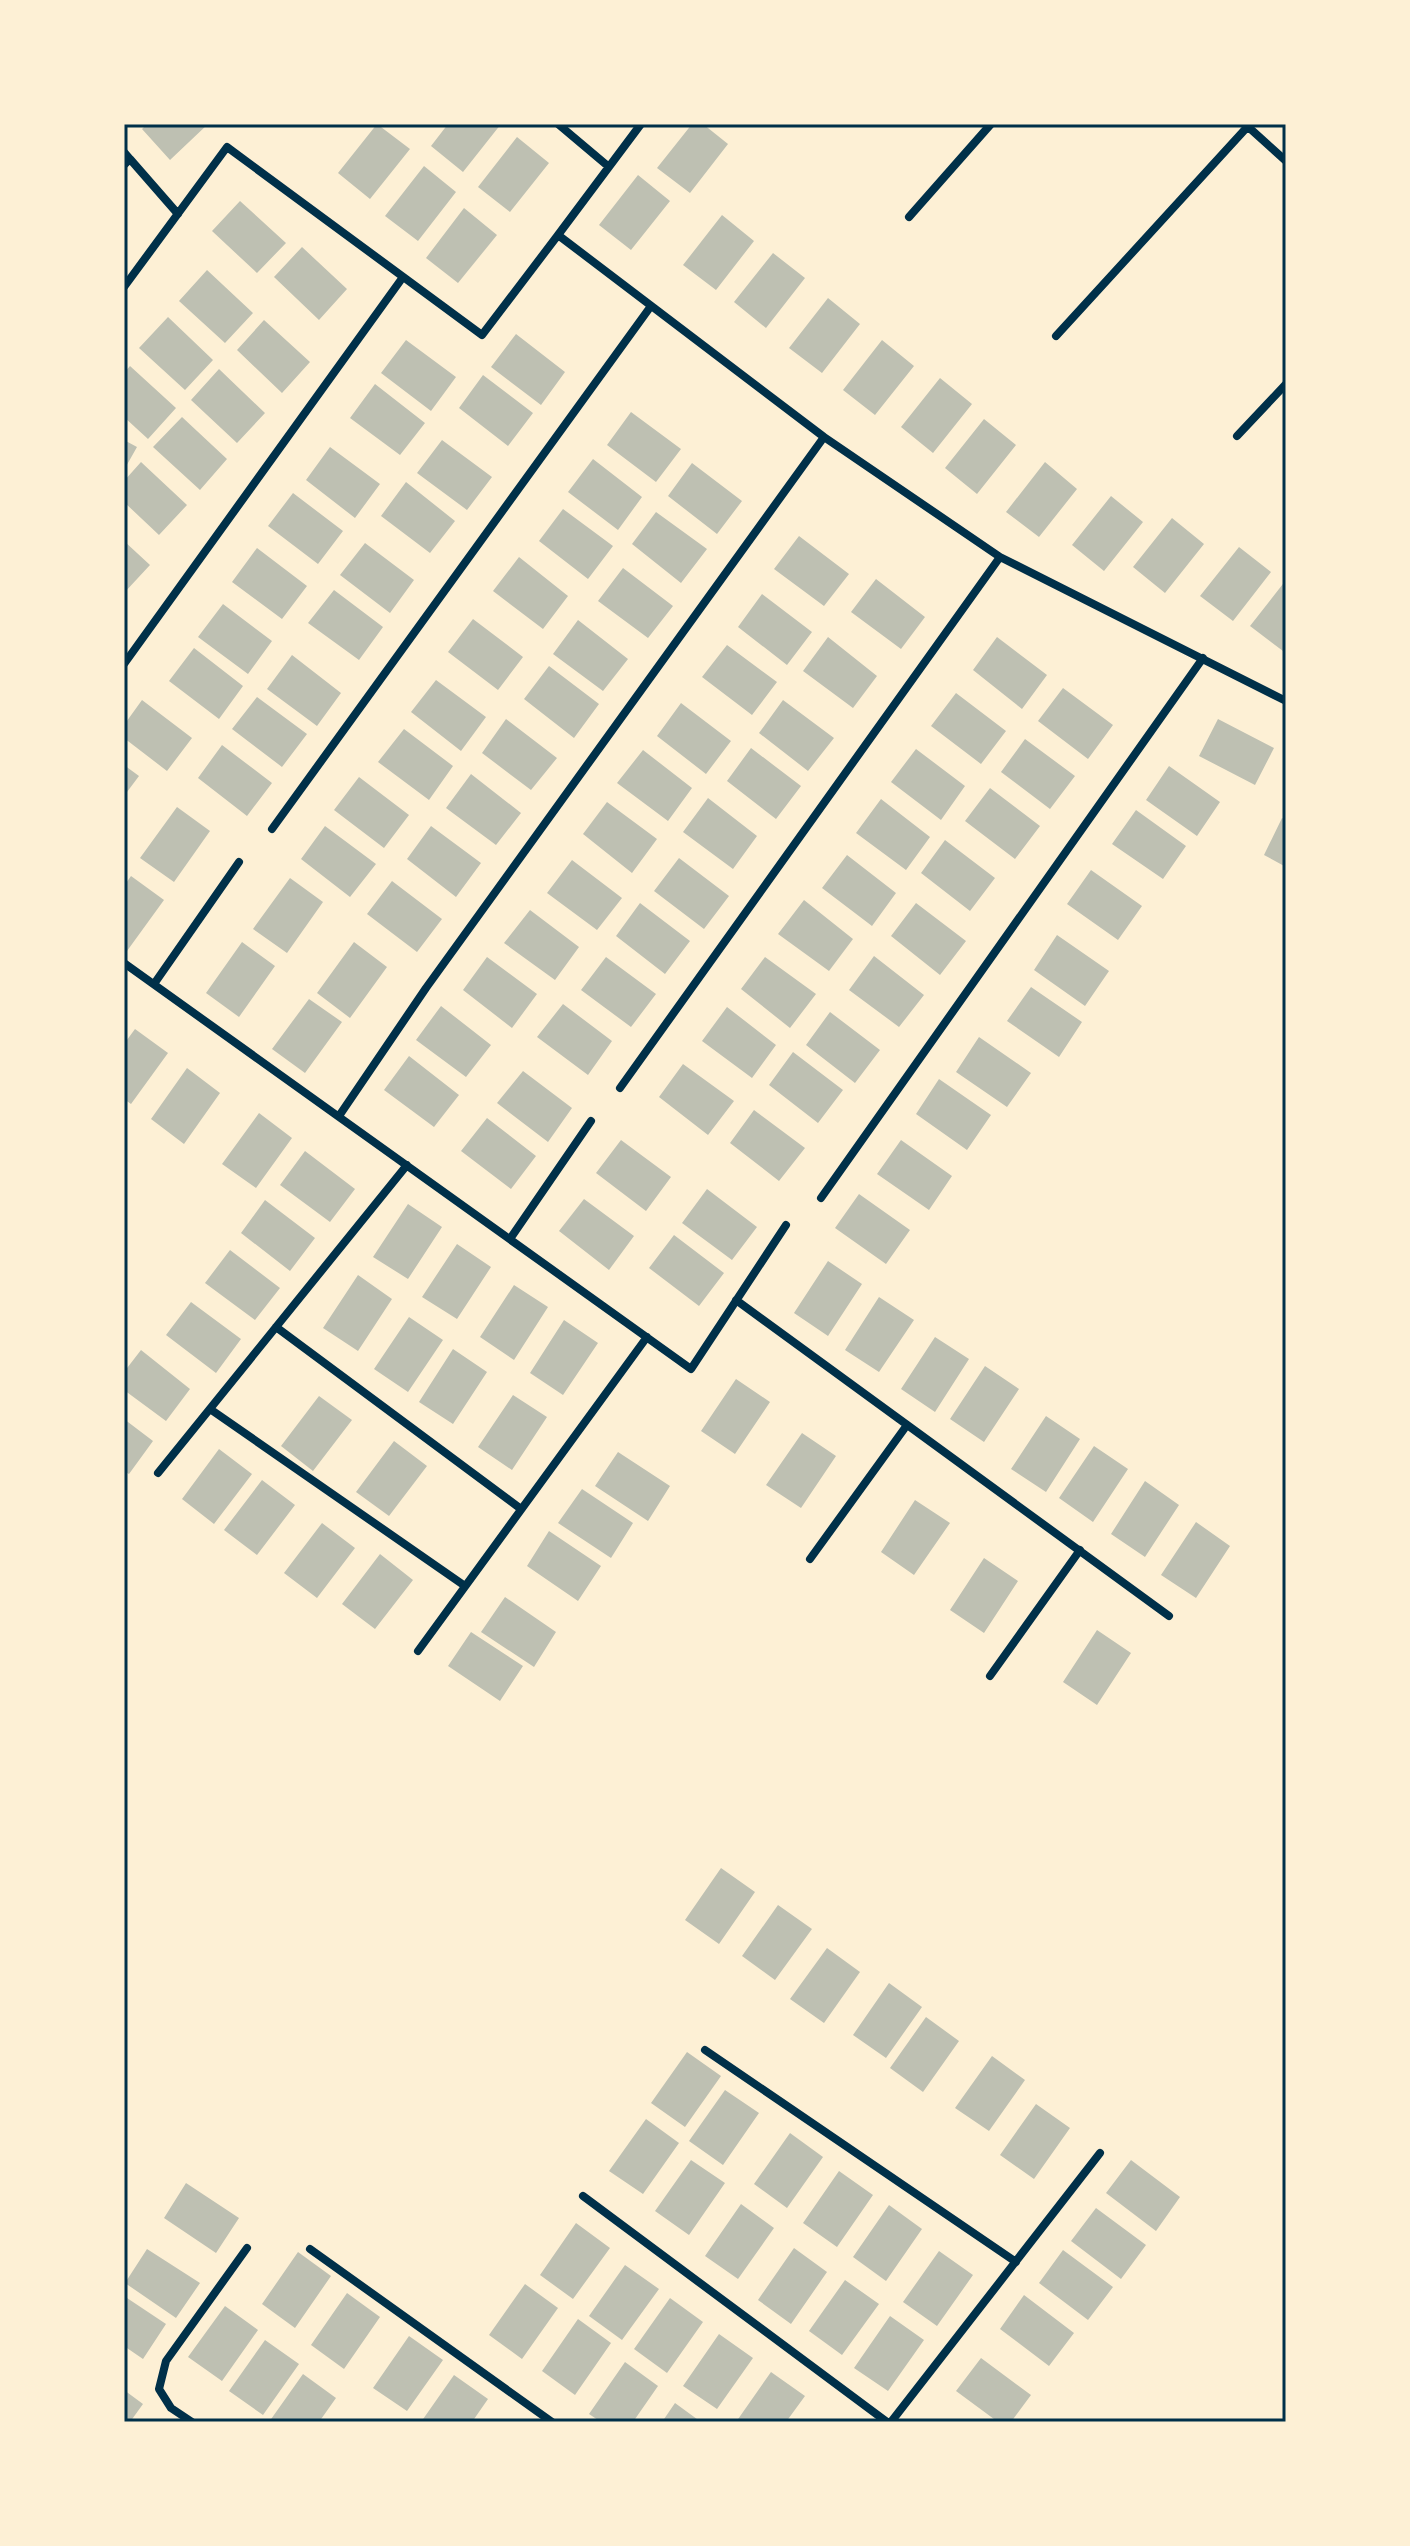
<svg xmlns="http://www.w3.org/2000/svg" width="1410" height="2546" viewBox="0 0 1410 2546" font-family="'Asap Condensed',sans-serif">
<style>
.building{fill:#bec0b2}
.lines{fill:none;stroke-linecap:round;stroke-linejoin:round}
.minor{stroke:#003049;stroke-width:8}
.neatline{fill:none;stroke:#003049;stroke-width:3}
</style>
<rect width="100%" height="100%" fill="#fdf0d5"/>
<!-- building -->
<path class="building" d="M147,124H208L170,160L142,129Z
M377,124L410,149L370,199L338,173Z
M448,124H501L463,172L431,146Z
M692,124H703L728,144L690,193L657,168Z
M517,137L549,163L510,212L478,187Z
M424,166L456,192L418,241L385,216Z
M638,175L670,201L631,250L599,225Z
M240,201L286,243L257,273L212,231Z
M464,208L497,235L458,283L426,258Z
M722,215L754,241L716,290L683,265Z
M302,247L347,289L319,320L274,277Z
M773,253L805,278L766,328L734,302Z
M207,270L253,313L225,343L179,301Z
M828,298L860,324L822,373L789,348Z
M168,317L213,360L185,390L139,348Z
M264,320L310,362L282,393L237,350Z
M516,334L565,372L541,405L491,367Z
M406,340L456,377L431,411L381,373Z
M882,340L914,366L875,415L843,390Z
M130,366L176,408L148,439L124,417V373Z
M219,369L265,413L237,443L191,400Z
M483,375L533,413L508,446L459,408Z
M940,378L972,404L933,453L901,427Z
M375,384L425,423L400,455L350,418Z
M631,412L681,449L656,482L607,445Z
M182,417L227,459L200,490L153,447Z
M984,419L1016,445L977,494L945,468Z
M124,440L137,447L124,470Z
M442,440L492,477L467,510L417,473Z
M330,447L380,484L355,518L306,480Z
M593,459L642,497L618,530L568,492Z
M141,462L187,505L159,535L124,502V481Z
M1045,462L1077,489L1039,537L1006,512Z
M692,463L742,501L717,534L668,496Z
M406,482L455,521L430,553L381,516Z
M293,493L343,531L318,564L268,526Z
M1111,496L1143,522L1104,571L1072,545Z
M563,509L613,546L588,579L539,541Z
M656,512L707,549L681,583L632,544Z
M1172,518L1204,544L1165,593L1133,567Z
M799,536L849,574L824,606L774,569Z
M124,541L150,565L124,593Z
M365,543L414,580L390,613L340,575Z
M1239,547L1271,572L1233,621L1200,596Z
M257,548L307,586L282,619L232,582Z
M519,557L568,596L543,629L493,591Z
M623,568L673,606L648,638L598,601Z
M876,579L925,617L901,649L851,612Z
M1286,580V647L1283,651L1250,626Z
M334,590L383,627L359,660L308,623Z
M762,594L812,632L787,665L738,627Z
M223,604L272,641L248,674L198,637Z
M473,619L523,657L498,690L448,652Z
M578,620L628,659L603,691L553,654Z
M828,637L877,676L853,708L803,671Z
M997,637L1047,675L1022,709L973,670Z
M727,645L777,682L752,715L702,677Z
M194,648L243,686L219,719L169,681Z
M292,655L341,693L317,726L267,689Z
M549,666L599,704L574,738L524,699Z
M436,680L486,717L461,751L411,712Z
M1063,688L1113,725L1088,759L1038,721Z
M956,693L1006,731L981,764L931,726Z
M257,697L307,734L282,767L232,729Z
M142,700L192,738L167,771L124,738V725Z
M783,700L834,738L808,771L759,733Z
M681,703L731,741L706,774L657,736Z
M506,719L557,758L531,790L482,753Z
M1218,719L1274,748L1255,785L1199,756Z
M404,729L453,766L429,800L378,762Z
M1025,739L1075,776L1050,809L1001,772Z
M222,745L272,783L247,816L198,778Z
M751,748L801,786L776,819L727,781Z
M916,749L965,786L941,820L891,782Z
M643,750L692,788L668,821L617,783Z
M124,765L139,776L124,796Z
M1169,766L1220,802L1197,836L1146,800Z
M471,774L521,813L496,845L446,808Z
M359,777L409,815L384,848L334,810Z
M990,788L1040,826L1015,859L965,821Z
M708,798L757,836L733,869L683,832Z
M881,799L930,837L906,870L856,833Z
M607,802L657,839L632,873L583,834Z
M177,807L210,831L174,882L140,858Z
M1136,810L1186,846L1163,879L1112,844Z
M1282,818L1286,820V867L1264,855Z
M325,826L376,864L350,897L301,859Z
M431,826L481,863L456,897L407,859Z
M945,840L995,878L970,911L921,873Z
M847,855L896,893L872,926L822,888Z
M679,858L729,896L704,929L654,891Z
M572,860L622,898L597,930L547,893Z
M1091,870L1142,906L1118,940L1067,904Z
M131,876L164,900L127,951L124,949V886Z
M290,878L323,902L287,953L253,929Z
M392,881L442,919L417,952L367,914Z
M804,900L853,939L829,971L778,934Z
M640,903L690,941L665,974L616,936Z
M916,903L966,941L940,975L891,936Z
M530,910L579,947L555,980L504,943Z
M1057,935L1109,971L1085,1006L1034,970Z
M242,942L275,966L239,1017L206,993Z
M354,942L387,967L350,1018L317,993Z
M874,956L924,995L899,1027L849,990Z
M487,957L537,994L512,1028L463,990Z
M606,957L656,994L631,1027L581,990Z
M765,957L816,994L790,1028L741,989Z
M1031,987L1082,1022L1059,1057L1007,1021Z
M309,999L342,1022L305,1073L272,1049Z
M563,1004L612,1041L588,1075L537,1037Z
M441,1006L491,1045L466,1077L416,1040Z
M727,1007L776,1045L752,1078L702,1041Z
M830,1012L880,1050L855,1083L806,1045Z
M135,1029L168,1053L131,1104L124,1099V1044Z
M979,1037L1031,1073L1007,1107L956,1072Z
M793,1052L843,1090L818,1123L769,1085Z
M409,1056L459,1095L434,1127L384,1090Z
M683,1064L734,1101L708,1135L659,1097Z
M187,1068L220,1093L184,1144L151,1119Z
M523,1071L572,1108L548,1142L497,1103Z
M939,1079L991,1115L967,1150L916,1114Z
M754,1110L805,1148L779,1181L730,1143Z
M259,1113L292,1138L256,1188L222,1164Z
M487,1118L536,1156L511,1189L461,1151Z
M621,1140L671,1177L646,1211L596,1173Z
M901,1140L952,1176L929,1210L877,1174Z
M305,1151L355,1189L330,1222L280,1185Z
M707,1189L757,1227L732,1260L682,1223Z
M859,1194L910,1230L886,1264L835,1228Z
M584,1199L634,1236L609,1270L559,1231Z
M265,1200L315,1238L290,1271L241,1233Z
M408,1204L442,1227L408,1279L373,1257Z
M674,1235L724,1273L699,1306L649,1268Z
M457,1244L491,1267L457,1319L422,1297Z
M230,1250L280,1288L255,1320L205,1283Z
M828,1261L862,1284L828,1336L794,1313Z
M358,1275L392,1299L358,1351L323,1328Z
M514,1285L548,1307L514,1360L480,1337Z
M879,1297L914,1320L879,1372L845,1350Z
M191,1302L241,1339L216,1373L166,1335Z
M409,1317L443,1340L408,1392L374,1369Z
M564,1320L598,1343L563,1395L530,1373Z
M935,1337L969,1359L935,1412L901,1389Z
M453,1349L487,1372L453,1424L419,1402Z
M141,1350L190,1389L166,1421L124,1390V1372Z
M985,1366L1019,1389L984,1442L950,1419Z
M736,1379L770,1402L735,1454L701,1431Z
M513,1395L547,1417L512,1470L478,1447Z
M319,1396L352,1420L313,1471L281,1446Z
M1046,1416L1080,1439L1046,1492L1011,1469Z
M124,1419L153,1441L129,1474L124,1471Z
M802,1433L836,1456L801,1508L766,1485Z
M394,1441L427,1466L389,1516L356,1492Z
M1094,1446L1128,1469L1093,1522L1059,1498Z
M219,1449L252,1474L214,1524L182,1499Z
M618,1452L670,1486L648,1521L595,1486Z
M262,1480L295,1505L257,1555L224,1530Z
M1145,1481L1179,1505L1145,1557L1111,1534Z
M582,1489L633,1523L611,1558L558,1523Z
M915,1500L950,1523L914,1575L881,1552Z
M1196,1522L1230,1546L1196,1598L1161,1575Z
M322,1523L355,1548L317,1598L284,1573Z
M549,1531L601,1566L578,1601L527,1566Z
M380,1554L413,1580L375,1629L342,1604Z
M984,1558L1018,1581L984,1633L950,1610Z
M505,1597L556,1632L534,1667L481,1632Z
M1097,1630L1131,1653L1097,1705L1063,1682Z
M471,1632L523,1666L500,1701L448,1666Z
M721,1868L755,1892L719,1944L685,1920Z
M778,1905L812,1929L775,1980L742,1956Z
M827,1948L860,1972L824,2023L790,1999Z
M889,1983L922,2007L886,2058L853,2035Z
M926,2017L959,2041L923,2092L890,2068Z
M687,2052L721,2076L685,2127L651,2103Z
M992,2056L1025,2080L989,2131L955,2108Z
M725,2090L759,2113L723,2165L689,2141Z
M1036,2104L1070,2128L1034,2179L1000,2155Z
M646,2119L679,2143L643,2194L609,2171Z
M790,2133L823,2157L787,2208L754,2184Z
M691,2160L725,2183L689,2235L655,2211Z
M1131,2160L1180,2197L1156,2231L1106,2193Z
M839,2171L873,2195L837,2247L803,2223Z
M186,2183L239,2218L216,2253L164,2218Z
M741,2204L774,2228L738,2279L705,2256Z
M889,2205L922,2229L886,2281L853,2257Z
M1096,2208L1146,2245L1121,2279L1071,2241Z
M576,2223L610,2248L573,2299L540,2275Z
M794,2248L827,2272L791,2324L758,2300Z
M147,2249L200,2283L176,2318L125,2283Z
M1063,2250L1113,2287L1088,2320L1039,2283Z
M939,2251L973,2275L937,2326L903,2302Z
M298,2252L331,2276L295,2328L262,2304Z
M625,2265L659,2289L622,2340L589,2316Z
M845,2280L879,2304L842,2355L809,2331Z
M525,2284L558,2308L522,2359L489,2335Z
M347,2293L380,2317L344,2369L311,2345Z
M1024,2295L1074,2333L1049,2366L1000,2329Z
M124,2296L166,2324L143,2359L124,2346Z
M670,2298L703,2322L667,2373L634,2349Z
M225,2306L258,2330L222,2381L188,2357Z
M890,2316L924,2340L888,2391L854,2368Z
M578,2319L611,2343L575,2395L542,2371Z
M719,2334L753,2358L717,2409L683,2386Z
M409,2336L443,2360L407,2411L373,2388Z
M265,2340L299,2364L263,2415L229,2391Z
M981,2358L1031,2395L1011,2422H998L956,2391Z
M625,2362L658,2386L633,2422H601L589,2414Z
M771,2372L805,2396L786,2422H736Z
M303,2374L336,2398L319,2422H269Z
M454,2375L488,2399L472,2422H421Z
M124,2390L143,2404L130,2422H124Z
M675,2403L701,2422H662Z"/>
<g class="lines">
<!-- minor -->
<path class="minor" d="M558,124L609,167
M641,124L558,235L824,437L1000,557L1286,701
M1245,124L1286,161
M124,152L130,159L124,165
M130,159L178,214
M909,217L991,124
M124,287L227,147L482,335L558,235
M1056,336L1250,124
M1237,436L1286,384
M124,664L403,277
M272,829L651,306
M124,963L691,1369L786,1225
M154,984L239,862
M620,1088L1000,557
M339,1116L426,988L824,437
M821,1198L1203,658
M510,1239L591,1121
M736,1300L1169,1616
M276,1327L521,1509
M210,1409L465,1586
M158,1473L407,1165
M810,1559L907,1425
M418,1651L647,1337
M990,1676L1080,1550
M705,2050L1016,2262
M583,2196L887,2422
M310,2249L552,2422
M192,2422L171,2408L159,2389L166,2361L247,2248
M891,2422L1100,2153"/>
</g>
<!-- border -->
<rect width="1410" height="2546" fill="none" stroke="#fdf0d5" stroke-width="252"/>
<rect x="126" y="126" width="1158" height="2294" class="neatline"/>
</svg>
